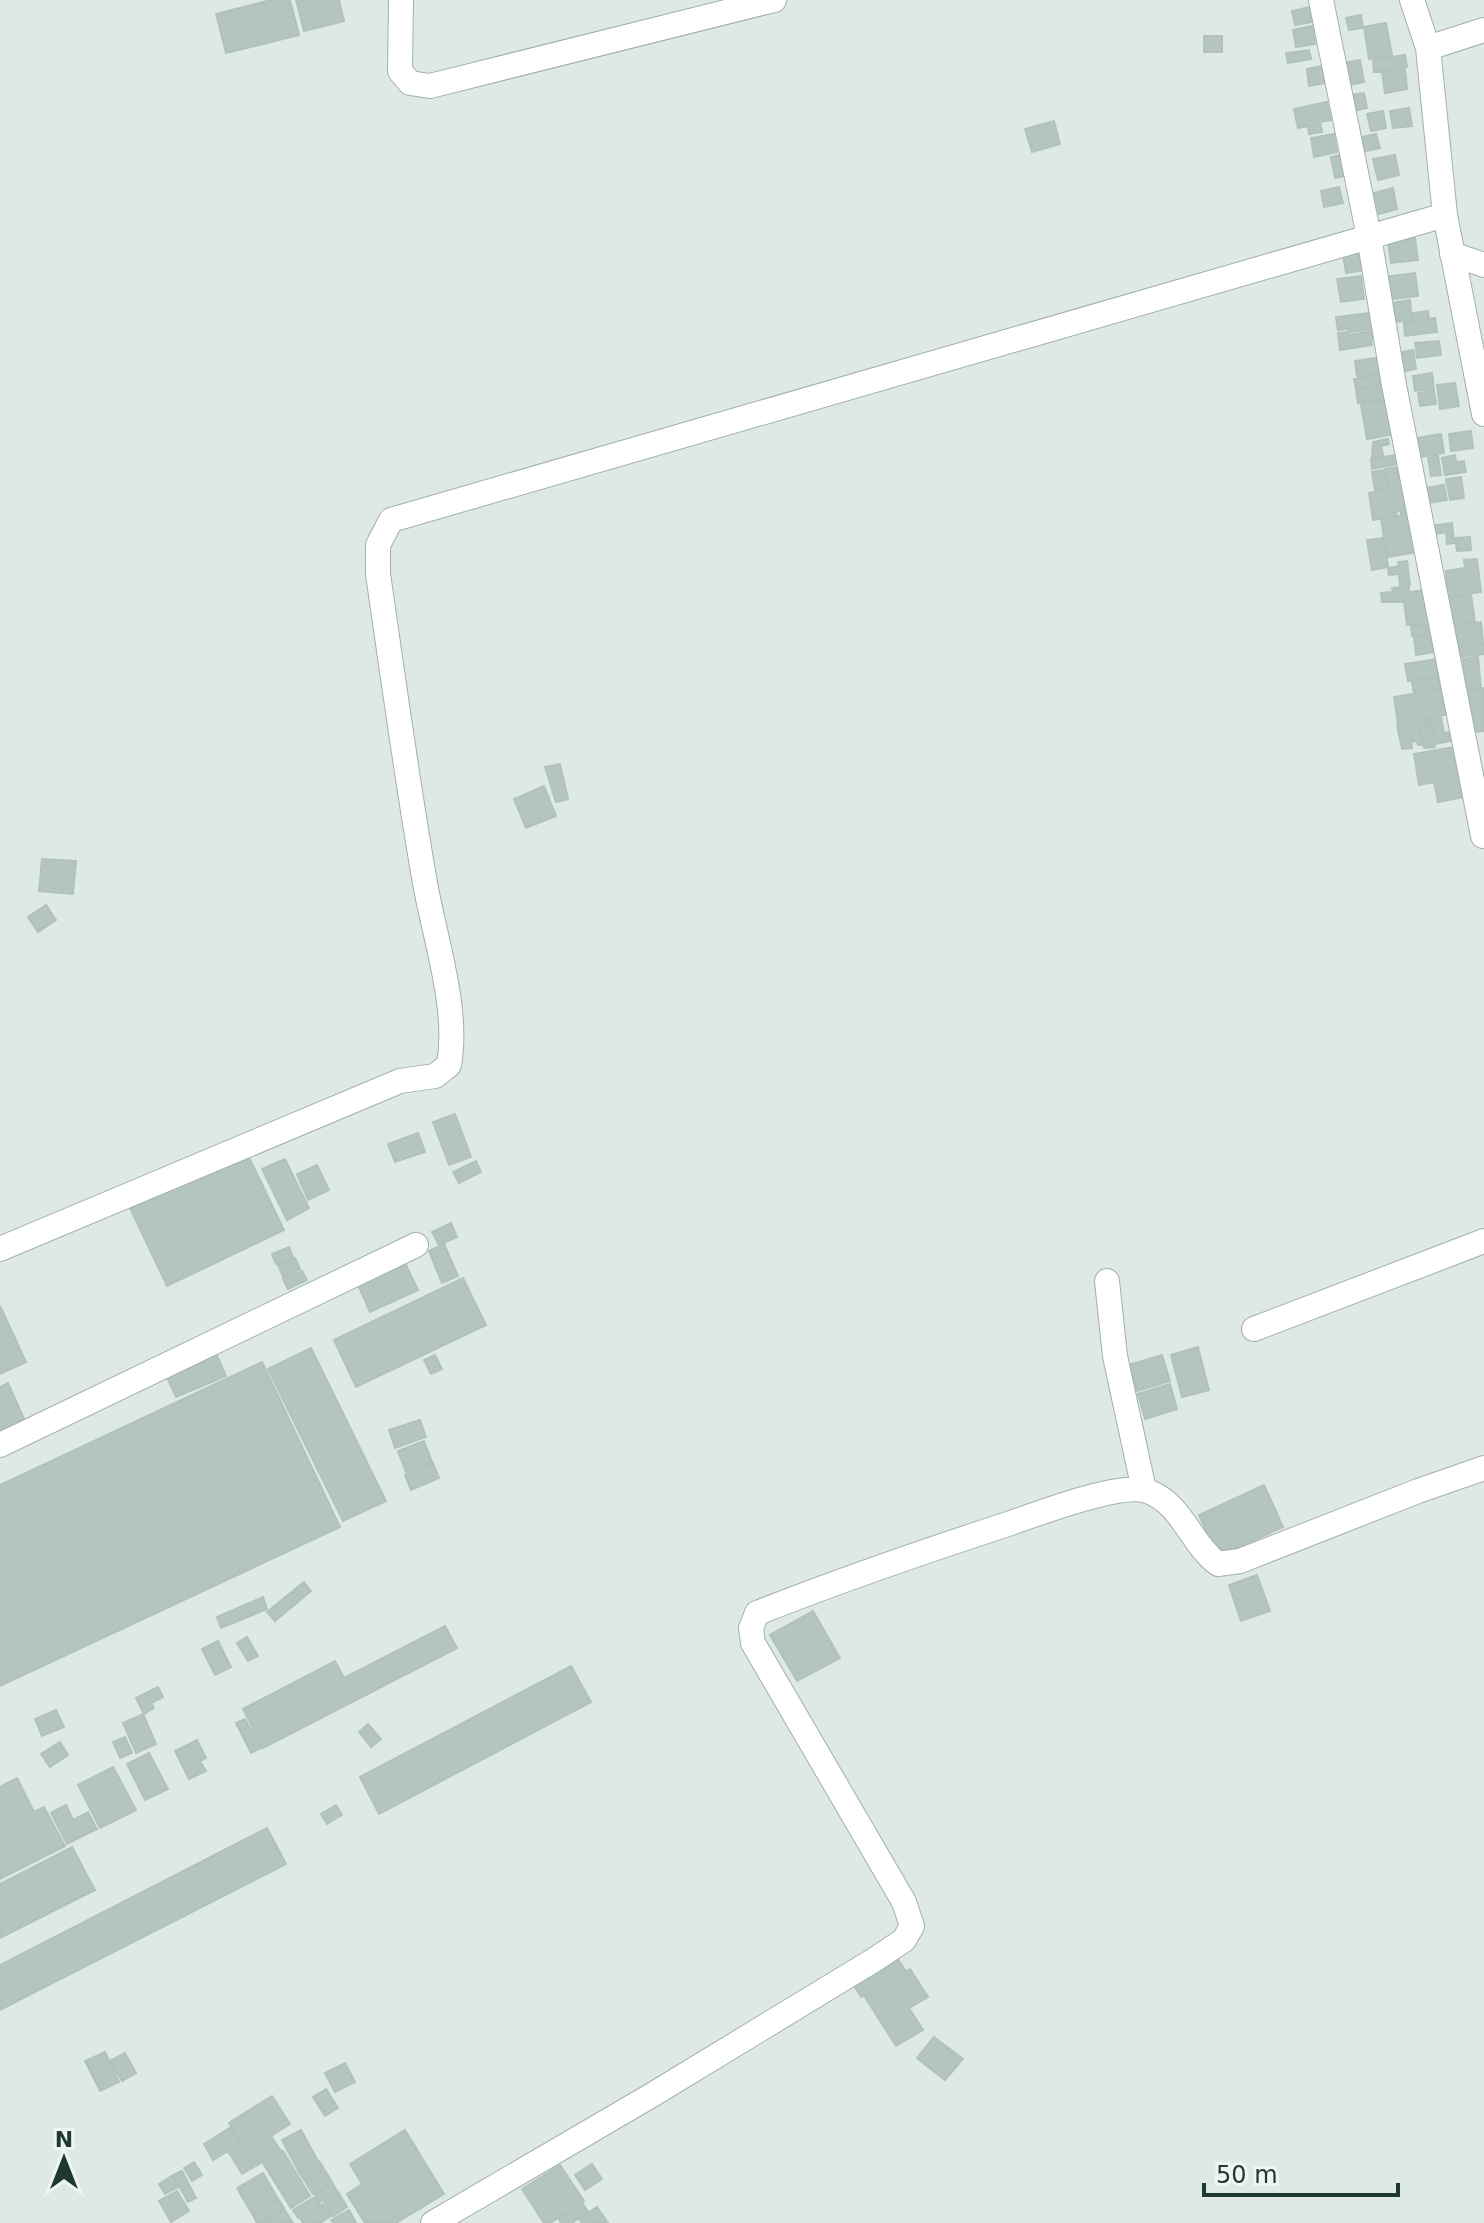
<svg xmlns="http://www.w3.org/2000/svg" width="1484" height="2223" viewBox="0 0 1484 2223" font-family="'DejaVu Sans',sans-serif">
<style>
.building{fill:#b4c4be;stroke:#b1c2bc;stroke-width:2}
.lines{fill:none;stroke-linecap:round;stroke-linejoin:round}
.minor-casing{stroke:#a1b0ac;stroke-width:26}
.minor{stroke:#fff;stroke-width:24}
</style>
<rect width="100%" height="100%" fill="#dee9e5"/>
<!-- building -->
<path class="building" d="M271,0H290L299,35L226,53L216,14Z
M296,0H339L344,21L304,31Z
M1319,5L1322,20L1295,25L1292,11Z
M1361,15L1363,28L1349,30L1346,18Z
M1386,23L1392,55L1369,59L1364,27Z
M1312,26L1315,44L1296,47L1293,30Z
M1204,36H1222V52H1204Z
M1309,50L1311,59L1288,63L1286,53Z
M1405,55L1407,67L1374,72L1373,60Z
M1360,60L1364,82L1344,86L1339,64Z
M1322,66L1325,83L1309,86L1307,69Z
M1405,69L1407,89L1385,93L1382,72Z
M1364,93L1367,108L1353,111L1350,95Z
M1327,102L1331,120L1320,122L1322,132L1309,134L1308,126L1298,128L1294,109Z
M1409,108L1412,126L1393,128L1390,111Z
M1383,111L1386,128L1371,131L1367,114Z
M1054,121L1060,144L1032,152L1025,129Z
M1334,134L1337,152L1314,157L1311,138Z
M1376,134L1380,148L1361,152L1358,138Z
M1349,153L1353,174L1335,178L1331,157Z
M1395,155L1399,175L1378,180L1373,159Z
M1339,187L1343,203L1324,207L1321,191Z
M1393,188L1397,209L1379,214L1374,193Z
M1415,238L1418,260L1391,263L1388,242Z
M1363,252L1366,270L1346,273L1343,255Z
M1415,273L1418,296L1386,300L1383,277Z
M1361,276L1364,299L1341,302L1337,279Z
M1410,300L1412,320L1387,323L1384,304Z
M1428,311L1429,319L1435,318L1437,332L1405,336L1404,323L1414,322L1412,313Z
M1377,312L1379,328L1349,332V329L1338,330L1336,317Z
M1379,330L1380,338L1371,340L1372,345L1340,350L1338,333L1348,332V335Z
M1439,341L1441,355L1417,358L1415,343Z
M1413,350L1416,369L1395,373L1391,354Z
M1382,357L1385,373L1357,376L1355,361Z
M1432,373L1434,389L1415,391L1413,376Z
M1383,374L1385,384L1356,389L1354,379Z
M1455,383L1459,406L1440,409L1437,385Z
M1386,386L1394,398L1358,403L1356,390Z
M1434,391L1436,404L1420,406L1418,393Z
M1394,399L1400,433L1367,439L1361,404Z
M1471,431L1473,448L1451,451L1449,434Z
M1441,434L1444,453L1420,457L1417,438Z
M1388,439L1389,444L1381,446L1383,455L1372,457L1373,442Z
M1402,454L1404,463L1372,469L1371,459Z
M1455,455L1456,462L1464,461L1466,472L1445,475L1442,458Z
M1438,456L1441,475L1431,476L1428,458Z
M1405,466L1412,511L1401,514L1400,510L1396,511L1397,516L1373,520L1369,493L1389,489L1385,469Z
M1384,470L1387,488L1375,490L1372,472Z
M1461,477L1464,498L1450,500L1446,479Z
M1444,485L1447,500L1427,503L1425,488Z
M1413,514L1419,552L1387,557L1381,519Z
M1452,523L1454,543L1447,544L1446,532L1429,535L1428,526Z
M1470,537L1471,550L1457,551L1455,538Z
M1384,538L1388,567L1372,570L1367,540Z
M1477,559L1481,592L1441,598L1439,583L1447,581L1446,571L1465,568L1464,560Z
M1407,561L1410,585L1400,586L1399,574L1389,575L1388,568L1399,566L1398,562Z
M1409,586V592H1402L1403,602H1382L1381,593L1393,592L1392,588Z
M1425,590L1429,622L1407,625L1403,593Z
M1471,595L1475,622L1447,625L1444,598Z
M1481,622L1484,654L1452,658L1449,626Z
M1432,624L1433,634L1412,636L1411,626Z
M1432,634L1435,652L1416,655L1414,637Z
M1478,657L1481,688L1466,689L1463,659Z
M1438,659V676L1408,681L1405,664Z
M1441,677L1443,688L1414,693L1412,682Z
M1448,688L1452,714L1424,718L1425,724L1419,726L1418,721L1398,724L1394,697Z
M1484,688V731L1468,733L1463,691Z
M1441,717L1444,733L1449,732L1450,741L1436,744L1431,719Z
M1430,719L1435,747L1424,748L1420,727L1427,725L1426,720Z
M1418,721L1422,745H1418L1417,741L1411,742L1412,748L1402,749L1397,725Z
M1460,746L1469,796L1438,802L1434,782L1419,785L1414,754Z
M560,764L568,799L556,802L545,767Z
M544,786L556,816L526,828L514,799Z
M42,859L76,861L73,894L39,891Z
M46,905L56,920L38,932L28,917Z
M455,1114L471,1157L449,1165L433,1122Z
M418,1133L425,1152L395,1162L388,1144Z
M246,1151L284,1230L167,1286L129,1206Z
M285,1159L309,1208L287,1220L262,1169Z
M476,1161L481,1172L459,1183L453,1172Z
M317,1165L329,1190L308,1200L297,1174Z
M451,1223L457,1237L439,1245L432,1232Z
M444,1244L458,1276L442,1283L429,1251Z
M289,1247L293,1257L276,1264L272,1254Z
M295,1258L300,1269L283,1277L278,1265Z
M405,1263L418,1290L370,1312L358,1285Z
M302,1271L307,1280L288,1289L283,1279Z
M463,1278L486,1325L356,1387L334,1340Z
M0,1306L26,1362L0,1374Z
M1198,1347L1209,1390L1182,1397L1171,1355Z
M311,1348L386,1501L343,1521L268,1369Z
M215,1351L226,1376L176,1397L165,1373Z
M435,1355L442,1369L431,1374L424,1360Z
M1162,1355L1170,1381L1137,1391L1129,1365Z
M262,1362L340,1527L0,1686V1485Z
M8,1383L25,1421L0,1433V1387Z
M1170,1384L1177,1409L1145,1419L1138,1394Z
M420,1420L426,1437L395,1448L389,1430Z
M424,1441L432,1462L406,1472L398,1451Z
M433,1463L439,1478L411,1490L405,1475Z
M1264,1485L1283,1527L1218,1557L1199,1515Z
M1257,1575L1270,1611L1241,1621L1229,1585Z
M304,1582L311,1591L275,1621L267,1612Z
M263,1597L267,1609L221,1628L217,1617Z
M813,1611L840,1658L797,1681L770,1635Z
M445,1626L457,1648L263,1748L243,1709L335,1661L344,1678Z
M247,1637L258,1656L248,1661L237,1643Z
M218,1641L231,1667L215,1675L202,1649Z
M571,1666L591,1702L379,1814L360,1777Z
M158,1687L163,1697L151,1703L154,1708L144,1714L136,1698Z
M56,1710L64,1727L42,1736L35,1719Z
M143,1714L156,1744L136,1753L123,1723Z
M245,1719L261,1748L251,1753L236,1723Z
M368,1724L381,1739L371,1747L359,1732Z
M125,1737L132,1753L120,1758L113,1742Z
M197,1740L206,1758L200,1761L206,1771L189,1779L175,1751Z
M60,1742L68,1755L50,1767L41,1754Z
M149,1753L168,1789L145,1800L127,1764Z
M113,1767L136,1810L100,1828L78,1785Z
M17,1778L34,1812L44,1807L65,1846L0,1879V1787Z
M66,1805L73,1820L88,1812L97,1829L67,1844L51,1813Z
M336,1805L342,1815L327,1824L321,1814Z
M267,1828L286,1864L0,2010V1965Z
M72,1847L95,1890L0,1938V1884Z
M895,1955L905,1970L861,1997L852,1982Z
M910,1969L928,1997L909,2008L923,2030L896,2046L865,1997Z
M934,2037L963,2059L945,2080L917,2058Z
M105,2052L119,2082L100,2091L85,2061Z
M125,2053L136,2073L122,2081L110,2061Z
M345,2063L355,2082L335,2092L325,2073Z
M326,2089L338,2108L325,2116L313,2097Z
M272,2096L290,2124L271,2136L281,2151L256,2166L229,2123Z
M230,2128L254,2167L242,2174L228,2151L213,2160L204,2144Z
M301,2130L318,2161L299,2172L282,2140Z
M405,2130L444,2194L396,2223H365L347,2194L362,2184L350,2164Z
M283,2151L310,2196L291,2208L263,2163Z
M319,2161L323,2167L304,2180L300,2174Z
M194,2162L202,2175L192,2181L184,2168Z
M592,2164L602,2179L585,2190L575,2175Z
M560,2165L584,2201L550,2223H544L522,2189Z
M324,2169L332,2182L313,2194L305,2181Z
M182,2171L196,2198L188,2202L173,2175Z
M263,2173L278,2199L252,2214L237,2188Z
M172,2176L178,2187L165,2194L159,2184Z
M333,2184L337,2191L320,2202L315,2194Z
M177,2191L189,2211L171,2222L159,2201Z
M338,2192L347,2207L333,2216L324,2201Z
M315,2197L320,2205L298,2218L293,2210Z
M279,2200L284,2208L257,2223L253,2215Z
M323,2204L331,2216L320,2223H303L300,2218Z
M583,2204L588,2212L572,2223H561L559,2219Z
M597,2207L608,2223H582L579,2219Z
M284,2209L293,2223H260Z
M349,2210L356,2223H333L331,2220Z"/>
<g class="lines">
<!-- minor casing -->
<g class="minor-casing">
<path id="minor" d="M401,0L400,71L410,83L430,86L774,0
M1321,0L1369,237L1394,385L1483,836
M1412,0L1428,48L1445,215L1484,414
M1428,48L1484,30
M1452,254L1484,265
M0,1249L400,1081L435,1076L449,1065C459,1008 435,940 425,883C407,781 393,677 378,574V545L391,520L1445,215
M1107,1281L1115,1356L1144,1490
M1254,1329L1484,1241
M0,1445L416,1245
M433,2223L652,2095L874,1960L904,1940L912,1926L904,1902L753,1643L751,1628L757,1613C841,1580 925,1551 1011,1523C1039,1513 1121,1482 1147,1491C1182,1503 1190,1543 1218,1564L1240,1561L1418,1491L1484,1468"/>
</g>
<!-- minor -->
<use href="#minor" class="minor"/>
</g>
<!-- north arrow -->
<g transform="translate(64 2159)" stroke="#eef6f3" stroke-width="6" paint-order="stroke">
<path d="M0-6L14 30L0 20L-14 30Z" fill="#203833"/>
<text y="-12" font-size="22" font-weight="bold" text-anchor="middle" fill="#203833">N</text>
</g>
<!-- scale -->
<path d="M1204 2183v12h194v-12" fill="none" stroke="#203833" stroke-width="4"/>
<text x="1216" y="2183" font-size="24" fill="#203833" stroke="#eef6f3" stroke-width="6" paint-order="stroke">50 m</text>
</svg>
